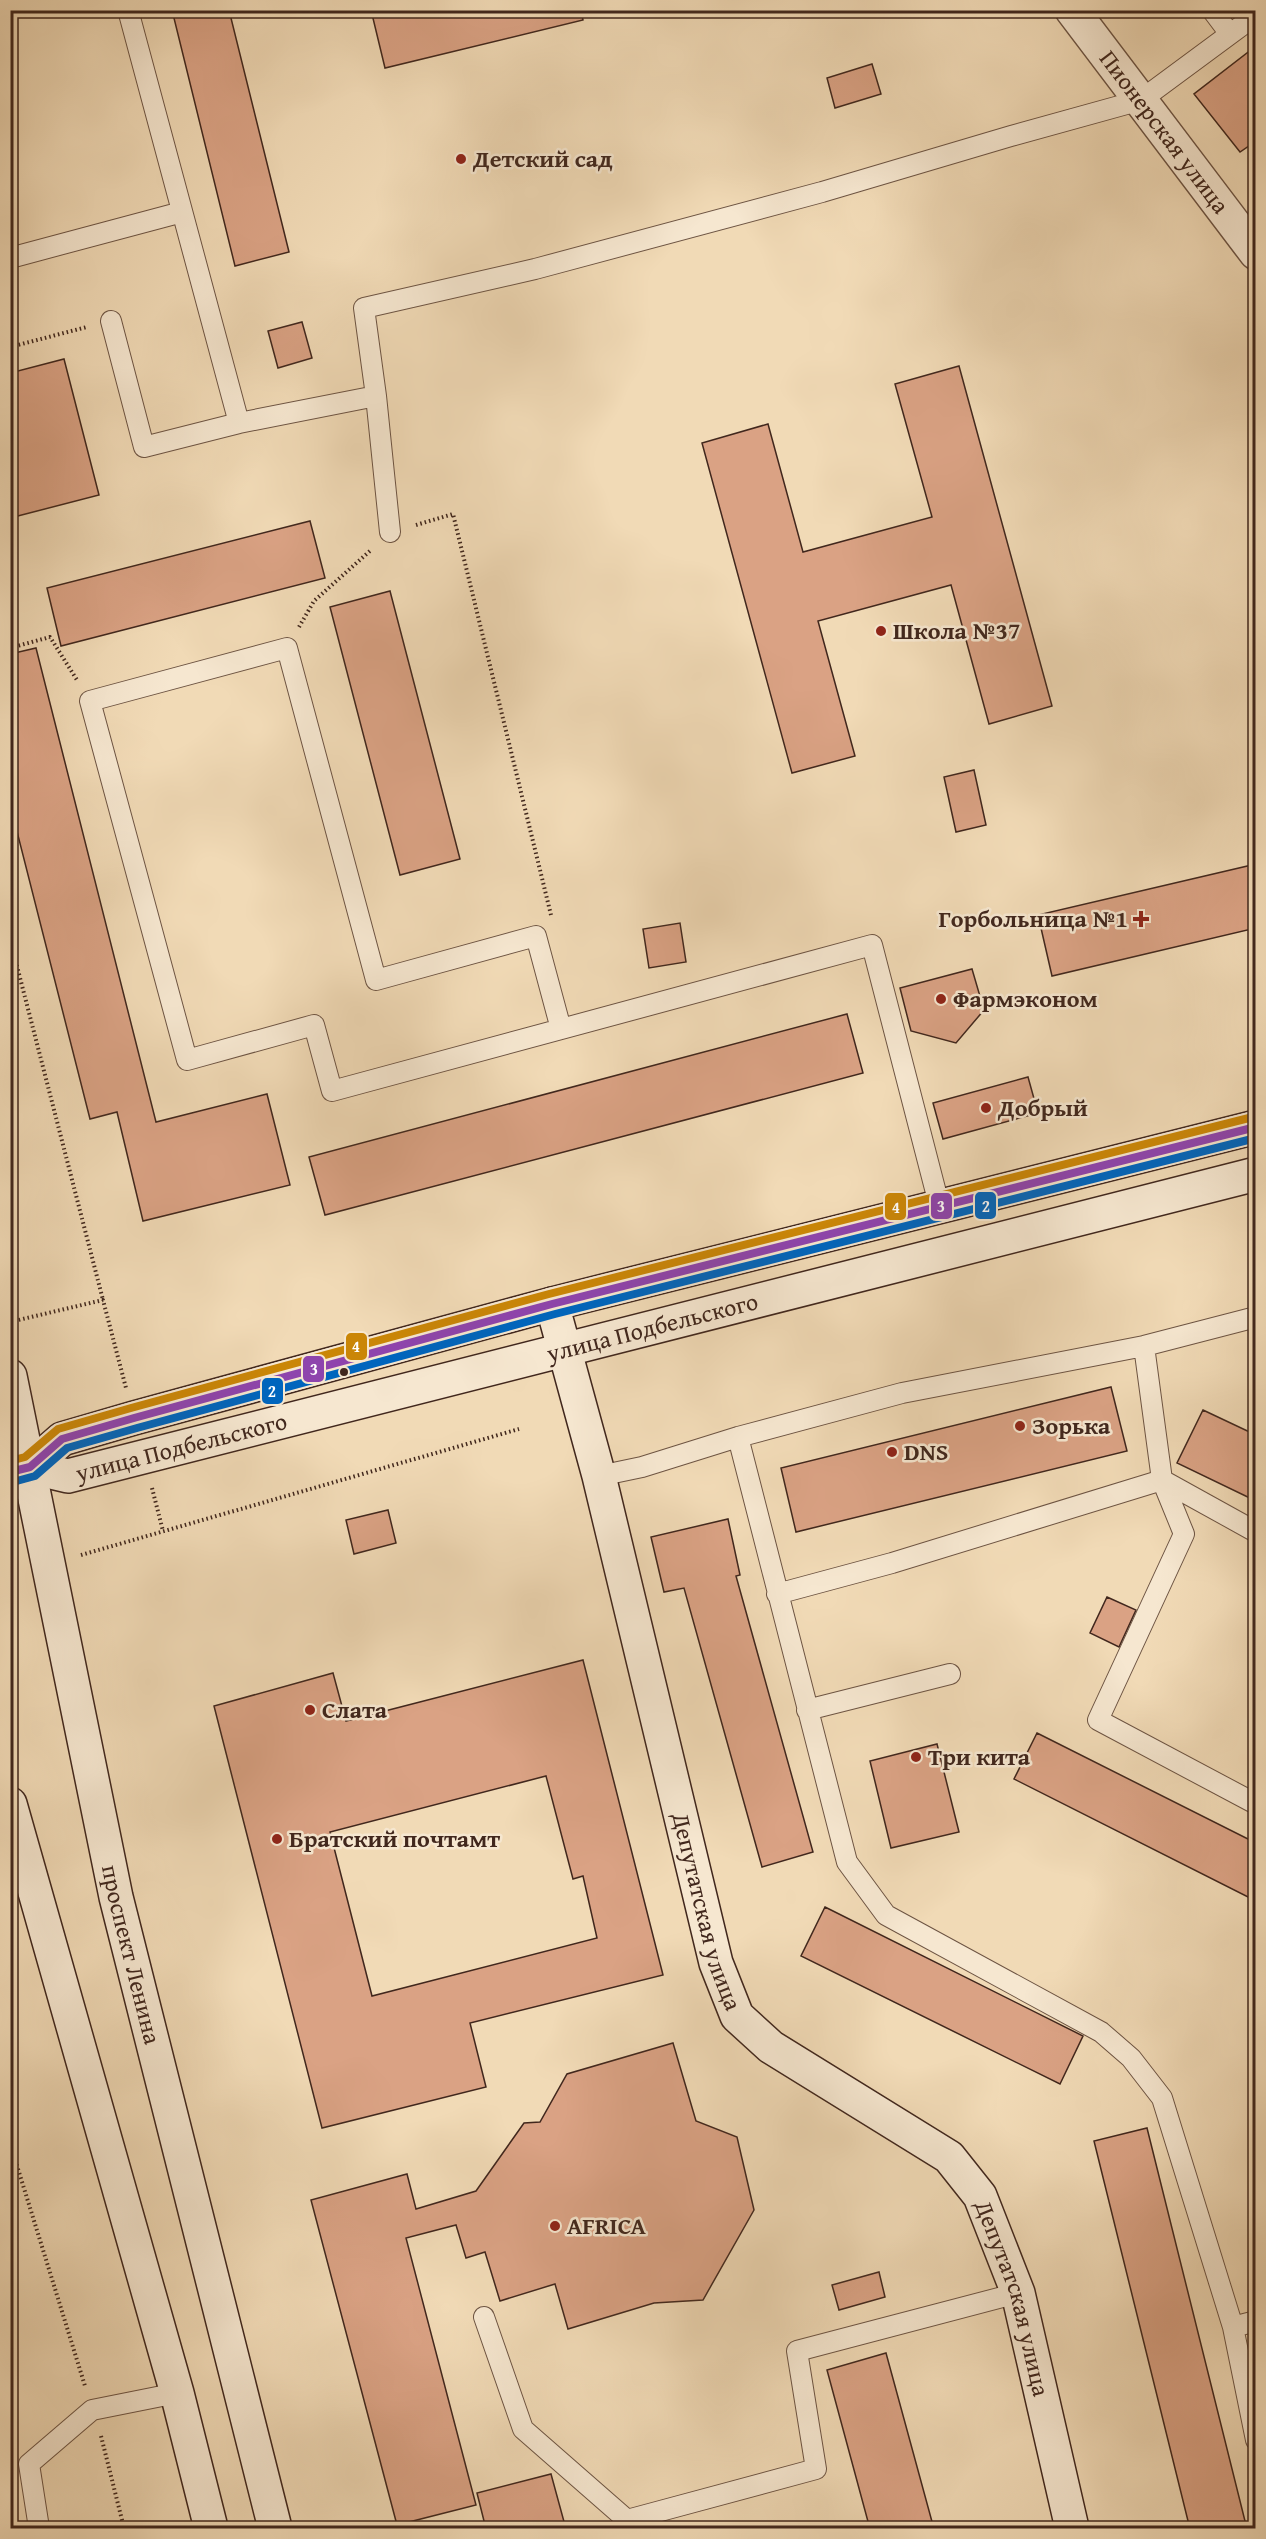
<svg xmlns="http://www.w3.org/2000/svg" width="1266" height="2539" viewBox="0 0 1266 2539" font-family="'Gentium Book Plus',serif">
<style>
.building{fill:#daa284;stroke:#41271d;stroke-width:1.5;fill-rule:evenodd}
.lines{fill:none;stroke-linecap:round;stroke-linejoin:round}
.lane-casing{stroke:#6d5443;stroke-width:22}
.street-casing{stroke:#6d5443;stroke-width:36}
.secondary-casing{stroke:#41271d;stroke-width:36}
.path{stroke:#41271d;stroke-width:4;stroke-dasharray:1.5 3;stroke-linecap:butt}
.lane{stroke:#f6e7d0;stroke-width:20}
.street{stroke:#f6e7d0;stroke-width:33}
.secondary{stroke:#f6e7d0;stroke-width:33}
.bus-1-casing{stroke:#f6e7d0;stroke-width:12}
.bus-2-casing{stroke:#f6e7d0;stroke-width:12}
.bus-3-casing{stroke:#f6e7d0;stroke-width:12}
.bus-1{stroke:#8e44ad;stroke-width:8}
.bus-2{stroke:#0065bd;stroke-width:8}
.bus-3{stroke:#ca8607;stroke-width:8}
.poi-dot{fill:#8f2418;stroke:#f6e7d0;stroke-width:2}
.bus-dot{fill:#41271d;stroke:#f6e7d0;stroke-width:2}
.labels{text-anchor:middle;stroke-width:5;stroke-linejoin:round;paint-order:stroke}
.street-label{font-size:24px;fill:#41271d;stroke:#f6e7d0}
.poi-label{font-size:24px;font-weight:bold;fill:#41271d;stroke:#f6e7d0;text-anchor:start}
.line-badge{stroke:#f6e7d0;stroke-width:2}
.badge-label{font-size:16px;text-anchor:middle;font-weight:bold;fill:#fff}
</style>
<rect width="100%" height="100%" fill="#f1dab6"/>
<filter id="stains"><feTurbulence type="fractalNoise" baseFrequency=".00333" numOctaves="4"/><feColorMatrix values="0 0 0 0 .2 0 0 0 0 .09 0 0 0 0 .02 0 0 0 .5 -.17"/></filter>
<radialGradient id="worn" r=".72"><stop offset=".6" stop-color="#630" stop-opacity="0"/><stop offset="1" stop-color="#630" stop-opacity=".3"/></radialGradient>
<!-- building -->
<path class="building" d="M172,10H229L289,252L235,266Z
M371,10H581L583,20L385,68Z
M1256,46V141L1240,152L1194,94Z
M872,64L881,94L835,108L827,78Z
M302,322L312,358L278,368L268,331Z
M64,359L99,495L10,518V373Z
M959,366L1052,706L989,724L951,585L818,621L855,756L792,773L702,443L768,424L803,552L932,517L895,384Z
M310,521L325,578L61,646L47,588Z
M390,591L460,859L400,875L330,607Z
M36,648L156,1122L267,1094L290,1185L143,1221L117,1112L90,1119L10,804V654Z
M974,770L986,825L956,832L944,777Z
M1256,864V928L1052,976L1038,915Z
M680,923L686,962L649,968L643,929Z
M972,969L984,1010L956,1043L911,1031L900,988Z
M847,1014L863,1073L325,1215L309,1157Z
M1028,1077L1038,1113L943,1139L933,1103Z
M1111,1387L1127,1451L796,1532L781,1468Z
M1203,1410L1256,1435V1501L1177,1463Z
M388,1510L396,1543L354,1554L346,1520Z
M728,1519L740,1575L736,1576L813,1852L762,1867L684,1588L664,1592L651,1537Z
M1107,1597L1136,1610L1119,1647L1090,1633Z
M583,1660L663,1975L470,2023L486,2087L322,2128L214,1706L333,1673L346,1721ZM546,1776L573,1879L583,1876L597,1938L372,1996L330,1832Z
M1037,1733L1256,1843V1901L1014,1779Z
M937,1744L959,1832L891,1848L870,1761Z
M825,1907L1083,2036L1060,2084L801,1956Z
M673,2043L696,2121L737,2137L754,2210L703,2300L654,2303L568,2329L555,2284L500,2301L485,2252L466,2258L456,2225L406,2238L476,2505L397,2525L311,2200L407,2174L416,2209L476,2191L524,2123L540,2122L567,2074Z
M1147,2128L1247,2529H1190L1094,2141Z
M879,2272L885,2297L839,2310L832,2285Z
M886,2353L934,2529H870L827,2370Z
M551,2474L566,2529H486L477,2493Z"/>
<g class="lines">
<!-- lane casing -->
<g class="lane-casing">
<path id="lane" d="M128,10L239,423
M1212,10L1230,34
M10,258L182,212
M111,321L144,447L239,423L376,396L364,308L535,269L822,192L1011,136L1141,100L1256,15
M376,396L390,532
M561,1029L536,936L376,980L287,648L90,701L187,1060L314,1025L332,1091L872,945L940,1208
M1144,1346L1162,1480L1184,1534L1098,1720L1256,1804
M738,1437L847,1862L886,1915L1101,2032L1131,2058L1162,2098L1233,2327L1256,2440
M599,1476L642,1467L738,1437L902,1393L1144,1346L1256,1317
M777,1594L892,1563L1162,1480L1256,1532
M807,1710L950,1674
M484,2317L523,2429L627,2520L816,2469L797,2351L1018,2293
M1233,2327L1256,2321
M39,2528L29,2464L92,2410L177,2393"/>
</g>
<!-- street casing -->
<g class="street-casing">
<g id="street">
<path id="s1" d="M1072,10L1256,253"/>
</g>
</g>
<!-- secondary casing -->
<g class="secondary-casing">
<g id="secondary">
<path id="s2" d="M552,1304L599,1476L716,1963L737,2016L771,2047L949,2157L980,2196L1018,2293L1072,2528"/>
<path id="s3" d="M10,1376L116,1897L275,2528"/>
<path id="s4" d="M30,1467L68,1476L1256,1174"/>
<path d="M10,1472L30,1467L62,1439L134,1418L552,1304L1256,1127"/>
<path d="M10,1804L177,2393L211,2528"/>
</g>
</g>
<!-- path -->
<path class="path" d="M10,347L87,327
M416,525L453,514L551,915
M299,627L314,601L371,550
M10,648L50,637L77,680
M10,939L103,1300
M10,1322L103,1300L126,1388
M152,1488L163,1531
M81,1555L519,1429
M10,2143L85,2386
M101,2436L124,2528"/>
<!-- lane -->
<use href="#lane" class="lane"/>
<!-- street -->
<use href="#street" class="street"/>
<!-- secondary -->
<use href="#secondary" class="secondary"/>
<!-- bus-1 casing -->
<g class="bus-1-casing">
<path id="bus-1" d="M10,1472L30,1467L62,1439L134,1418L552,1304L1256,1127"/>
</g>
<!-- bus-2 casing -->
<g class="bus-2-casing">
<path id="bus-2" d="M13,1482L35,1476L67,1448L137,1428L555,1314L1256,1138"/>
</g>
<!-- bus-3 casing -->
<g class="bus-3-casing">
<path id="bus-3" d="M10,1461L25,1457L58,1429L131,1408L549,1294L1253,1117"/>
</g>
<!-- bus-1 -->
<use href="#bus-1" class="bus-1"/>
<!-- bus-2 -->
<use href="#bus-2" class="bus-2"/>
<!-- bus-3 -->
<use href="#bus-3" class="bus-3"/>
</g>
<!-- markers -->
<g class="poi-dot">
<circle cx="461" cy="159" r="6"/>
<circle cx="881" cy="631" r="6"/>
<path d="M1138 910h6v6h6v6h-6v6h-6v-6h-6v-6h6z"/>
<circle cx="941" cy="999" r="6"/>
<circle cx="986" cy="1108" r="6"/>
<circle cx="1020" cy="1426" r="6"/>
<circle cx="892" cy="1452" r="6"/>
<circle cx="310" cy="1710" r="6"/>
<circle cx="916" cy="1757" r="6"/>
<circle cx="277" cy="1839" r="6"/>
<circle cx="555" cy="2226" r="6"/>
</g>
<circle class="bus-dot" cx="344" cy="1372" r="5"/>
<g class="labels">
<!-- street labels -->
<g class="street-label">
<text dy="8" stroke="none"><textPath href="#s1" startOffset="153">Пионерская улица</textPath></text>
<text dy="8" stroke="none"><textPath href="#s4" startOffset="642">улица Подбельского</textPath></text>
<text dy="8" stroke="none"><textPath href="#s4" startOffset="156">улица Подбельского</textPath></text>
<text dy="8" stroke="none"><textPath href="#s2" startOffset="627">Депутатская улица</textPath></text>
<text dy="8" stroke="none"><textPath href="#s3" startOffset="591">проспект Ленина</textPath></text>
<text dy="8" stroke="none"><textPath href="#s2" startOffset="1149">Депутатская улица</textPath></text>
</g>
<!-- poi labels -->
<g class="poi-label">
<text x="473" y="167">Детский сад</text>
<text x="893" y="639">Школа №37</text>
<text x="1128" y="927" text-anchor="end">Горбольница №1</text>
<text x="953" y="1007">Фармэконом</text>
<text x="998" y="1116">Добрый</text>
<text x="1032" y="1434">Зорька</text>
<text x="904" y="1460">DNS</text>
<text x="322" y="1718">Слата</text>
<text x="928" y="1765">Три кита</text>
<text x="289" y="1847">Братский почтамт</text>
<text x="567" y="2234">AFRICA</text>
</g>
</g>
<g class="line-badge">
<rect x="974" y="1191" width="23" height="29" rx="6" fill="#0065bd"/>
<rect x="930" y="1192" width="23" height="28" rx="6" fill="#8e44ad"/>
<rect x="884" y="1192" width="23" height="29" rx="6" fill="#ca8607"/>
<rect x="345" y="1332" width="23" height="29" rx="6" fill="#ca8607"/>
<rect x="302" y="1355" width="23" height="28" rx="6" fill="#8e44ad"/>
<rect x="261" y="1377" width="23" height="28" rx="6" fill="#0065bd"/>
</g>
<g class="badge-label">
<text x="986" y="1212">2</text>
<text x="941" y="1212">3</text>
<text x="896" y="1213">4</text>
<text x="356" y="1352">4</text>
<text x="314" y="1375">3</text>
<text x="272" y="1397">2</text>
</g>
<!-- margin -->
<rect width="1266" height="2539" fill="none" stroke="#f1dab6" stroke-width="36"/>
<rect x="12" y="12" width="1242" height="2515" fill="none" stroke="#41271d" stroke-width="3"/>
<rect x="18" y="18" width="1230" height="2503" fill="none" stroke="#41271d" stroke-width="1.5"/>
<rect width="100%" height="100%" filter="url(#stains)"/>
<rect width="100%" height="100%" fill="url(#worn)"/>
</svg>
